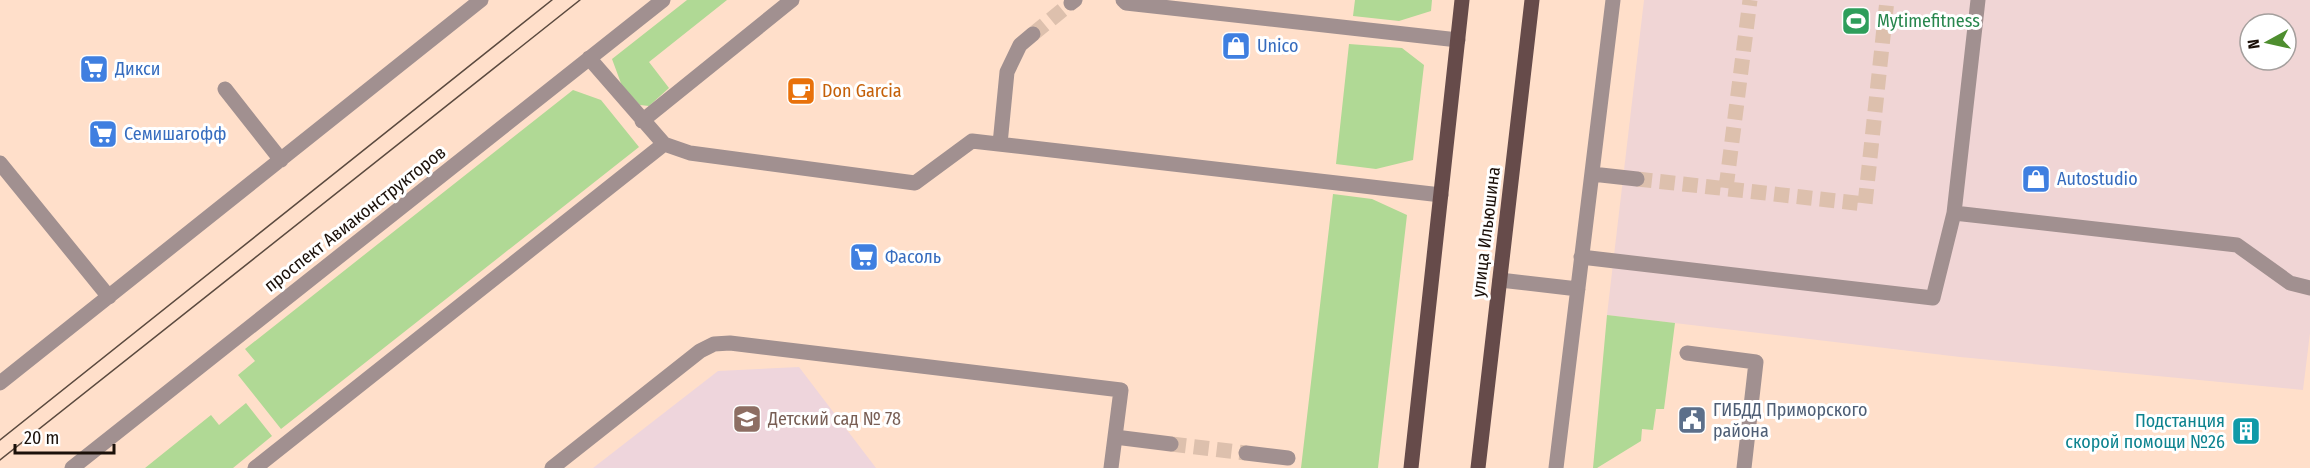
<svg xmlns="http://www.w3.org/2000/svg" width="2310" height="468" viewBox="0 0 2310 468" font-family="'Fira Sans Condensed',sans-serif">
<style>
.commercial{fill:#f0d5d5;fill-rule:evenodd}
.education{fill:#eed5dc}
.green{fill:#b0d995}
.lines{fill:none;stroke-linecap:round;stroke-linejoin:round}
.minor-tunnel{stroke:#ddc0ad;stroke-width:15;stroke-dasharray:15 8;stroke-linecap:butt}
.minor{stroke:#a19090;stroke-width:15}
.major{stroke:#664b4a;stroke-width:15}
.tram{stroke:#5b4a3f;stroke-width:1.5}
.labels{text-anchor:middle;stroke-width:6;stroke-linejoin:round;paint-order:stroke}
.leisure-label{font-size:18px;fill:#27864d;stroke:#fff;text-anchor:start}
.shop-label{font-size:18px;fill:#366cbe;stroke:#fff;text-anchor:start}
.food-label{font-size:18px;fill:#c56008;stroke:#fff;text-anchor:start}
.street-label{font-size:18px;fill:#1b1009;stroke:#fff}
.service-label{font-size:18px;fill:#4e5e75;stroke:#fff;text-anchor:start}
.education-label{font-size:18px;fill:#785e54;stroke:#fff;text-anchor:start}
.culture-label{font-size:18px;fill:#0d838f;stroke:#fff;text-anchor:end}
</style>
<rect width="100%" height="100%" fill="#ffdfca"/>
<!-- commercial -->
<path class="commercial" d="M1644,0H2310V333L2303,390L1960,357L1607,315ZM2250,24H2286V60H2250Z"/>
<!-- education -->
<path class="education" d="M799,367L876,468H593L718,371Z"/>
<!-- green -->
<path class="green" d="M687,0H727L649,62L669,88L649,106L640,105L622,86L612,59Z
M1355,0H1432L1431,11L1399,21L1353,16Z
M1349,44L1402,48L1424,65L1413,160L1376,169L1336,164Z
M573,90L601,100L639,147L281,429L238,375L255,361L245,349Z
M1333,194L1372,199L1407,215L1378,468H1301Z
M1607,315L1675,323L1664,409H1656L1653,430L1642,429L1641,441L1597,468H1593Z
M246,403L272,436L233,468H145L211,415L219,425Z"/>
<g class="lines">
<!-- minor-tunnel -->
<path class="minor-tunnel" d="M1033,34L1071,3
M1637,179L1865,204L1887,0
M1726,188L1750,0
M1171,444L1246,453"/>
<!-- minor -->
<path class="minor" d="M1123,0L1126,3L1458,40
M1071,3L1075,0
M589,58L664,144
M225,89L281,160
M642,121L792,0
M1000,144L1007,72L1020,45L1033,34
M0,163L109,297
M1592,174L1637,179
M1954,213L2237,245L2290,283L2310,288
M1581,257L1933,298L1954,213L1978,0
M1500,280L1578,289
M1687,353L1756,362L1744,468
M0,383L481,0
M1115,437L1171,444
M1246,453L1288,458
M72,468L663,0
M255,468L664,144L690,153L915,183L972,141L1441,195
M552,468L700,351L714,344L730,343L1121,390L1111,468
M1556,468L1613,0"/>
<!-- major -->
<path class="major" d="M1411,468L1462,0
M1478,468L1532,0"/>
<!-- tram -->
<path class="tram" d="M0,440L552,0
M0,460L580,0"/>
</g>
<!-- icons -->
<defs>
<g id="stadium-square" transform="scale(1.5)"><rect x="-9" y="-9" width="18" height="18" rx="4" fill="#2e9e5b" stroke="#fff"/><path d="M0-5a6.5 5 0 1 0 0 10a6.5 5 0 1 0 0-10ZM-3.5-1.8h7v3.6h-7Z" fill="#fff"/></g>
<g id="shop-square" transform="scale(1.5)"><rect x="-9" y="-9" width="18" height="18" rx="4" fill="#3f7fe0" stroke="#fff"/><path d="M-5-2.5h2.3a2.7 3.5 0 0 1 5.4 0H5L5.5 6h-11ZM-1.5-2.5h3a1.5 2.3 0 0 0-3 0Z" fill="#fff"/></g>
<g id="supermarket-square" transform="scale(1.5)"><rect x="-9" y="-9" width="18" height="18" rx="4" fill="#3f7fe0" stroke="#fff"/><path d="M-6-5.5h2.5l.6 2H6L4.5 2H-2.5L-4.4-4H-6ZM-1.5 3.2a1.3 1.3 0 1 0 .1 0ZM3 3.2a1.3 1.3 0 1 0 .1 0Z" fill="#fff"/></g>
<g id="cafe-square" transform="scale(1.5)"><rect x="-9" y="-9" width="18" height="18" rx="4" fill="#e8710a" stroke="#fff"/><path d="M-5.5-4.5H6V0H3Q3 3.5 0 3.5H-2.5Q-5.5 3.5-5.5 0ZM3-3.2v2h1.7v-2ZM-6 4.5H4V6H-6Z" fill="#fff"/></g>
<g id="school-square" transform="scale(1.5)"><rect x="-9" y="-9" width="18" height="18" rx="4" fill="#8d6e63" stroke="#fff"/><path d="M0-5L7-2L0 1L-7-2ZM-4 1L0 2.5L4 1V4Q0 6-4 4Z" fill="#fff"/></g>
<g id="civic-square" transform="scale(1.5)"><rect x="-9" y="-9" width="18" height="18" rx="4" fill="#5c6f8a" stroke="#fff"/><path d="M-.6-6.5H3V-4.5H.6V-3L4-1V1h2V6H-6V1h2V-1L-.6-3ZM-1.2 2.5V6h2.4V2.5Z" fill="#fff"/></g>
<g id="building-square" transform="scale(1.5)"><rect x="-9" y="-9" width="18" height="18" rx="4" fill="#0f9aa8" stroke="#fff"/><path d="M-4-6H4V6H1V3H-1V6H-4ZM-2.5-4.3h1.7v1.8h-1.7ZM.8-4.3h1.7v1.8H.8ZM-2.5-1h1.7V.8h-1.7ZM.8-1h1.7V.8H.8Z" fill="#fff"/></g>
</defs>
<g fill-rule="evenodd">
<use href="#stadium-square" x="1856" y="21"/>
<use href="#shop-square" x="1236" y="46"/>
<use href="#supermarket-square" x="94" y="69"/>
<use href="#cafe-square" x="801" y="91"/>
<use href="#supermarket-square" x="103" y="134"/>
<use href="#shop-square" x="2036" y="179"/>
<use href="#supermarket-square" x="864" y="257"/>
<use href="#school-square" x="747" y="419"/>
<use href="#civic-square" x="1692" y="420"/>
<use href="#building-square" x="2246" y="431"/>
</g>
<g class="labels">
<!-- leisure labels -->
<g class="leisure-label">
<text x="1877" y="27">Mytimefitness</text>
</g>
<!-- shop labels -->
<g class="shop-label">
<text x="1257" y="52">Unico</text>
<text x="115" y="75">Дикси</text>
<text x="124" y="140">Семишагофф</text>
<text x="2057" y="185">Autostudio</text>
<text x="885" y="263">Фасоль</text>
</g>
<!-- food labels -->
<g class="food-label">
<text x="822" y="97">Don Garcia</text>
</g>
<!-- street labels -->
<g class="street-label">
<text transform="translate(355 219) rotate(-38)" y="6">проспект Авиаконструкторов</text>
<text transform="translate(1486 232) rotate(-83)" y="6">улица Ильюшина</text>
</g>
<!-- service labels -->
<g class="service-label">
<text x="1713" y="416">ГИБДД Приморского<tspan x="1713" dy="21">района</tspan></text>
</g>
<!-- education labels -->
<g class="education-label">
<text x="768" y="425">Детский сад № 78</text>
</g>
<!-- culture labels -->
<g class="culture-label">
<text x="2225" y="427">Подстанция<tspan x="2225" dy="21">скорой помощи №26</tspan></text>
</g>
</g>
<!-- north arrow -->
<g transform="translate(2268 42) rotate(262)"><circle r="28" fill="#ffffff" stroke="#a49f9d" stroke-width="1.5"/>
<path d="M0-4.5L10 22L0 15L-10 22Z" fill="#4e8e2f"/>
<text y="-9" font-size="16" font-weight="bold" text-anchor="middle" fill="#1b1009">N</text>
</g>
<!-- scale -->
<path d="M15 444v9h99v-9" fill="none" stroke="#1b1009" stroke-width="3"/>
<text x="24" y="444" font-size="18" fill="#1b1009" stroke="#ffffff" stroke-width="4.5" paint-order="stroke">20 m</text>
</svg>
